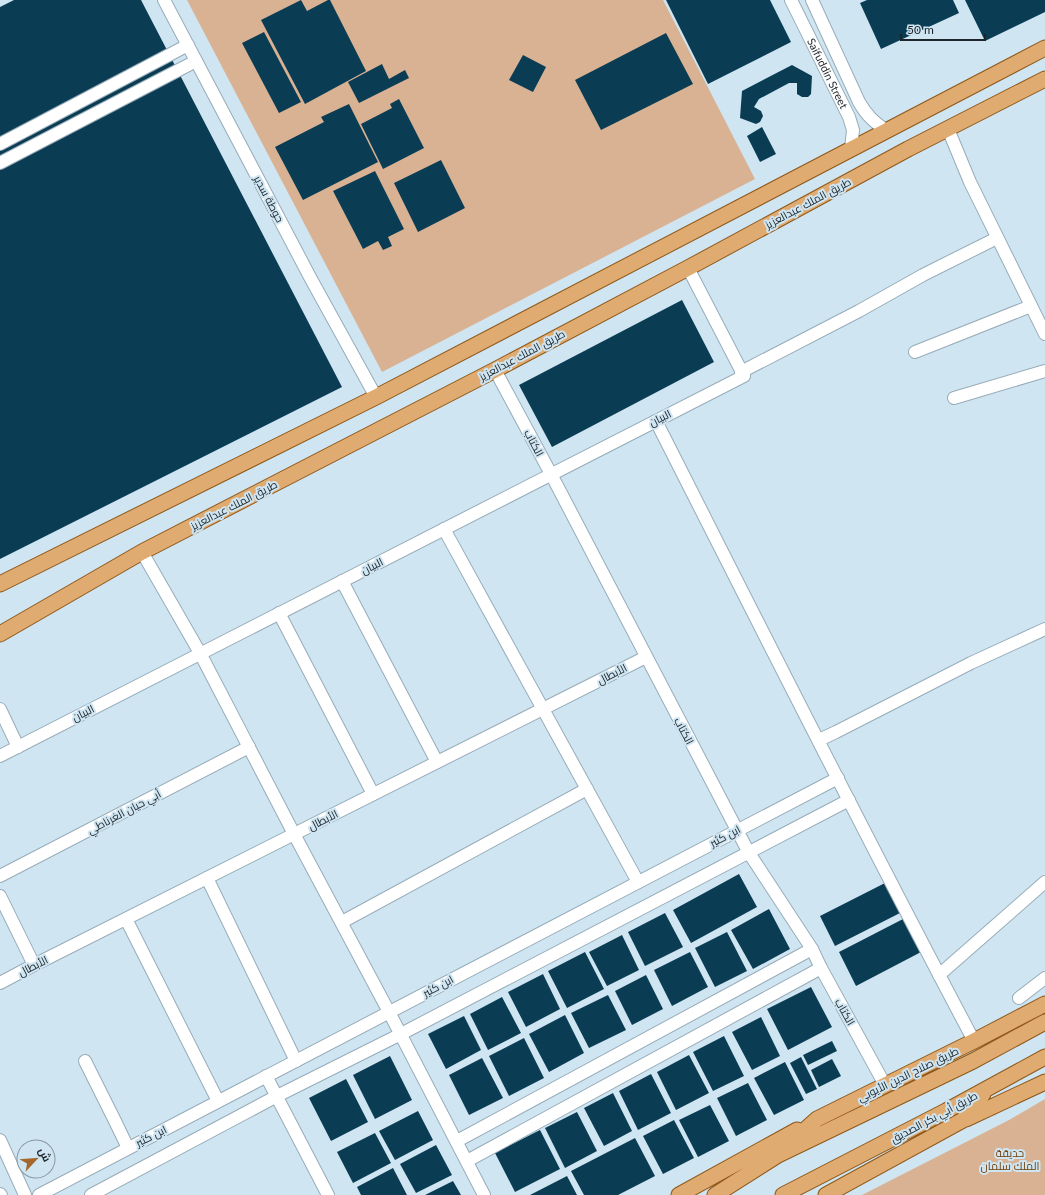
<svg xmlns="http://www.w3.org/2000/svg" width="1045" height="1195" viewBox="0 0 1045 1195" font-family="Lato,Cairo,sans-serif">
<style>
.green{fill:#d8b293}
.building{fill:#0a3c54}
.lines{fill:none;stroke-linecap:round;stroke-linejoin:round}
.minor-casing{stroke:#97acb8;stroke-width:14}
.major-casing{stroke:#8e581a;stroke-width:17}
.minor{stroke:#fff;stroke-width:12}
.major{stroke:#e0ab70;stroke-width:15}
.labels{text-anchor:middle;stroke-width:4;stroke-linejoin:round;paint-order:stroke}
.street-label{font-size:11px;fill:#1d252a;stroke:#cfe5f2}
.park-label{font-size:11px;fill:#74410b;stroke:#cfe5f2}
</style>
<rect width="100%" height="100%" fill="#cfe5f2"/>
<!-- green -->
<path class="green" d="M187,0H663L755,179L382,372Z
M1045,1099V1195H862L1009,1120Z"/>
<!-- building -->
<path class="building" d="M14,0H141L342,387L0,559V7Z
M301,0L307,11L328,0H330L366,71L305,104L261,20Z
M666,0H770L791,42L708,84Z
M867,0H953L959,13L881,49L860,3Z
M965,0H1045V12L985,41Z
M264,32L301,102L279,113L242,43Z
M666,33L693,84L601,130L575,80Z
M523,55L546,67L533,92L509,80Z
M382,64L389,79L405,70L409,78L359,103L348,82Z
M792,65L812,76L811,94L808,97H802L797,94V83H789L759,99L754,107L761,111L763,116L760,122L756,124L740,118L742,91Z
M399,99L424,148L383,169L361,124L392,108L390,104Z
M349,104L378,162L303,200L275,147L324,122L321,117Z
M762,127L776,154L760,162L747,136Z
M441,160L465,208L418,232L394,183Z
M375,171L404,229L388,237L392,246L383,250L378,241L363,249L333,191Z
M682,300L714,362L552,447L519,385Z
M739,874L757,907L691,943L673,910Z
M885,883L900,913L835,946L820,916Z
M769,909L790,949L753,969L731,930Z
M665,913L683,947L645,966L628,932Z
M905,918L923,951L856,986L839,952Z
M727,932L747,971L715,987L695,948Z
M622,935L639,970L607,986L589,952Z
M585,952L604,989L567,1008L548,971Z
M690,952L708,987L672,1006L654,970Z
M543,974L560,1009L526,1027L508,992Z
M646,975L663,1009L632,1025L615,991Z
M811,987L832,1027L788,1050L767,1009Z
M608,995L626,1030L589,1048L571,1013Z
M502,997L521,1033L488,1050L470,1014Z
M565,1015L584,1053L549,1072L529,1034Z
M464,1016L481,1050L446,1069L428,1034Z
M761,1017L780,1056L752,1070L732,1032Z
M724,1036L744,1076L713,1091L693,1052Z
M524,1038L544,1078L509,1096L489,1056Z
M832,1041L837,1051L808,1065L803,1055Z
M689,1055L709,1093L676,1110L657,1072Z
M390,1056L412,1100L375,1119L353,1075Z
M801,1057L817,1089L806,1094L790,1063Z
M482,1058L503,1098L469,1115L449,1075Z
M832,1059L841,1076L819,1087L811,1070Z
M785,1062L804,1100L774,1115L754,1078Z
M651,1074L671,1113L638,1130L619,1091Z
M346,1079L368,1122L331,1141L309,1098Z
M748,1083L767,1120L736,1136L717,1098Z
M613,1093L632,1131L604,1146L584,1108Z
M710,1105L729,1141L698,1157L679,1120Z
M418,1111L433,1140L395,1160L379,1131Z
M577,1112L597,1151L565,1168L545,1128Z
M674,1120L694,1158L663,1174L643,1136Z
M540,1130L560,1169L515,1192L495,1153Z
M375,1133L391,1163L353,1183L337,1152Z
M635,1138L655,1176L618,1195H584L571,1171Z
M436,1145L452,1175L416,1193L400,1164Z
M393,1168L407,1195H361L357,1187Z
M567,1176L577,1195H530Z
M453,1181L461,1195H425Z"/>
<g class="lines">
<!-- minor casing -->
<g class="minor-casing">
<g id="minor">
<path d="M164,0L311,279L376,397"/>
<path id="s1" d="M791,0L849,117L853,130L851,149"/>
<path d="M812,0L859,102C867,116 874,122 887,131"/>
<path d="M948,129L970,182L1045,334"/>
<path d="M0,144L188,45"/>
<path d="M0,163L196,61"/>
<path d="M915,352L1031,306"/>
<path d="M495,370L551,474L749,853L812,949L821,968L885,1085"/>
<path d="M741,372L859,311L923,275L997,238"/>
<path d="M954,398L1045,371"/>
<path d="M656,421C761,628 865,836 974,1041"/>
<path d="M444,529L638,882"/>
<path d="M142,552L200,653L294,834L389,1012L484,1195"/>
<path d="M342,581L437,762"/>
<path d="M279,613L373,794"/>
<path d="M0,709L18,747"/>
<path d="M819,740L836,732L971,663L1045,629"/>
<path d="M0,756L744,376L688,268"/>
<path d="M0,876L249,747"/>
<path d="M207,878L296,1061"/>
<path d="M0,896L34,965"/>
<path d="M126,919L218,1101"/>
<path d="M342,922L587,789"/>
<path d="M939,975L1045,882"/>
<path d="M0,983L34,965L646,657"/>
<path d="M1019,998L1045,978"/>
<path d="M85,1061L115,1121L128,1148"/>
<path d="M266,1076L328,1195"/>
<path d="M0,1140L25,1195"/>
<path d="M457,1141L812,949"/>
<path d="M467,1161L821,968"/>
<path d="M0,1194L1,1195"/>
<path d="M39,1195L838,778"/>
<path d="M91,1195L277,1096L401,1034L849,800"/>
</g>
</g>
<!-- major casing -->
<g class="major-casing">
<path id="major" d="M0,584L376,397L1045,48
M0,634L142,552L495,370L688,268L908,149L1045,79
M966,1119L1045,1082
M789,1144L817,1119L974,1041L1045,1004
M679,1195L797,1130
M715,1195L778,1155L973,1061L1045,1022
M783,1195L946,1111L1045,1057
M826,1195L963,1120L983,1094"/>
</g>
<!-- minor -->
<use href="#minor" class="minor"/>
<!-- major -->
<use href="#major" class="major"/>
</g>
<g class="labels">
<!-- street labels -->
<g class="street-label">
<text dy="4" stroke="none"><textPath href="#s1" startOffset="82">Saifuddin Street</textPath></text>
<text transform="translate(269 199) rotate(62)" y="4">حوطة سدير</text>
<text transform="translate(808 203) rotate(-28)" y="4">طريق الملك عبدالعزيز</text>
<text transform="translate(522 355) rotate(-28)" y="4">طريق الملك عبدالعزيز</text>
<text transform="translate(660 418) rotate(-27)" y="4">البيان</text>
<text transform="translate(534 443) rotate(62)" y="4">الكتاب</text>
<text transform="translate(234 505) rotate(-27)" y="4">طريق الملك عبدالعزيز</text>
<text transform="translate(372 566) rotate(-27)" y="4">البيان</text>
<text transform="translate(612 674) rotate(-27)" y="4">الأبطال</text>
<text transform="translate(83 713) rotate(-27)" y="4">البيان</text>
<text transform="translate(684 731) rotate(62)" y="4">الكتاب</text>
<text transform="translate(124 812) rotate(-28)" y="4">أبي حيان الغرناطي</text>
<text transform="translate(323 820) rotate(-27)" y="4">الأبطال</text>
<text transform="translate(725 836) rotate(-28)" y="4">ابن كثير</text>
<text transform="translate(33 966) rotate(-27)" y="4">الأبطال</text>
<text transform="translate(438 986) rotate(-28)" y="4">ابن كثير</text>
<text transform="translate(845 1012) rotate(61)" y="4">الكتاب</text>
<text transform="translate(908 1074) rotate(-26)" y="4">طريق صلاح الدين الأيوبي</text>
<text transform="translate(934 1117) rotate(-28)" y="4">طريق أبي بكر الصديق</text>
<text transform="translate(151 1136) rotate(-27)" y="4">ابن كثير</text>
</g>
<!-- park labels -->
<g class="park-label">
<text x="1010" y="1157">حديقة<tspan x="1010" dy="13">الملك سلمان</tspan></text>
</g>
</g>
<!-- north arrow -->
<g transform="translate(36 1159) rotate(64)"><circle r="19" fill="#cfe5f2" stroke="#8898a2"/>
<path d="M0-3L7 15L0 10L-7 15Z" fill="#a5672d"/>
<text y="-6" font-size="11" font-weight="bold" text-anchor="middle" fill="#1d252a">ش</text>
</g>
<!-- scale -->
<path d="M901 34v6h84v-6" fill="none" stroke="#1d252a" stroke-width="2"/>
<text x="907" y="34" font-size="12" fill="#1d252a" stroke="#cfe5f2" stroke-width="3" paint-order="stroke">50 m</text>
</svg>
